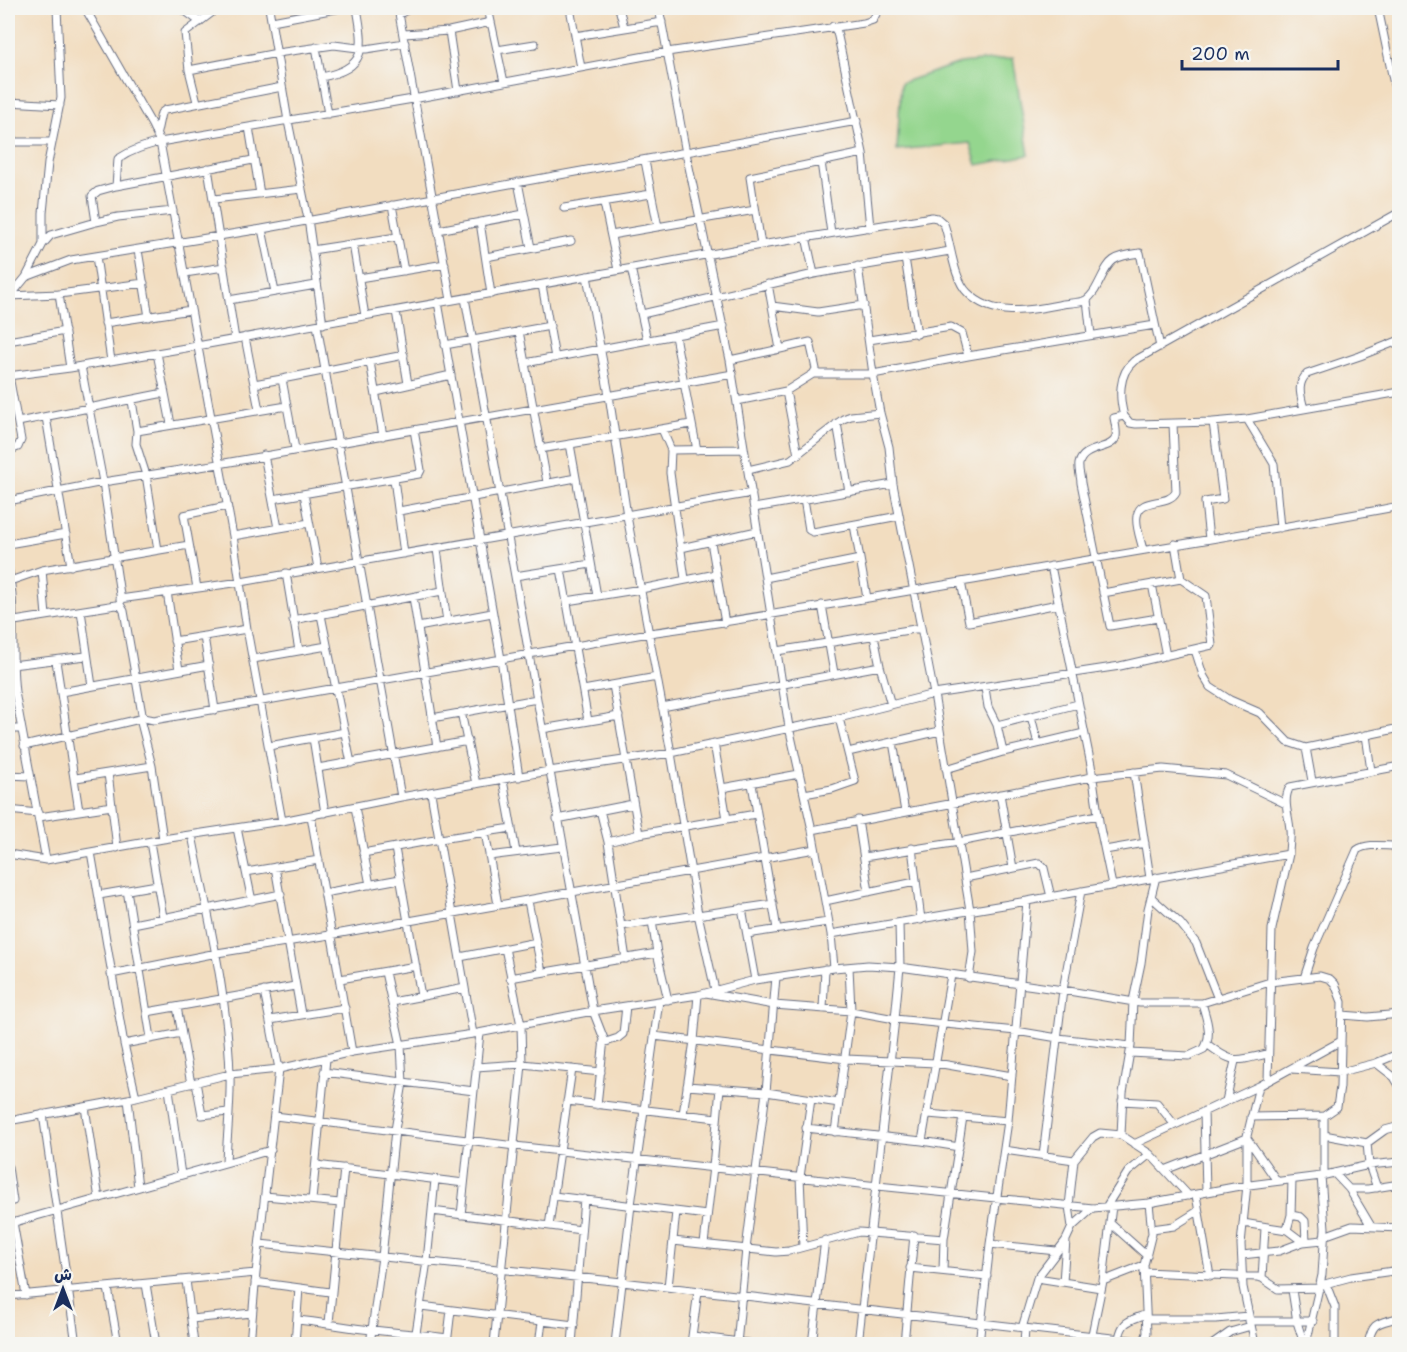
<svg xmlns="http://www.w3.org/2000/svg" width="1407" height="1352" viewBox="0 0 1407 1352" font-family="'Shantell Sans','Playpen Sans Arabic',sans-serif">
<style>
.green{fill:#94d68e;stroke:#588276;stroke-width:1.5}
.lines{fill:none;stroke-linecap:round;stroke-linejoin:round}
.minor-casing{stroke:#666c80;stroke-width:9}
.minor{stroke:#fff;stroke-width:7}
</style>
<rect width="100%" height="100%" fill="#f6f6f2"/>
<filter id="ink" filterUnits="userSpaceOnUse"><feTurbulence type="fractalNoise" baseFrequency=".0167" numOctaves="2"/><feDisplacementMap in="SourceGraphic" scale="12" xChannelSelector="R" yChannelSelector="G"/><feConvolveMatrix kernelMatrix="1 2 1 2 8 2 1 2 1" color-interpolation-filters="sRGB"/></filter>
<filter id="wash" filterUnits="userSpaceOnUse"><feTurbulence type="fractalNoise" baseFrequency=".008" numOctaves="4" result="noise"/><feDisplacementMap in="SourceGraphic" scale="24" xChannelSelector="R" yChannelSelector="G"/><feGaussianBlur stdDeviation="1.35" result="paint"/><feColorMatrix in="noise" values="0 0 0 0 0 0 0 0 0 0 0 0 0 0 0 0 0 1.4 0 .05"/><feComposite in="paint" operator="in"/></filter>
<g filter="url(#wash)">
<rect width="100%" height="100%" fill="#f2ddc0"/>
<!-- green -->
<path class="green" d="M1013,58L1029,155L977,165L970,143L897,150L901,83L960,63Z"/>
</g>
<g filter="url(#ink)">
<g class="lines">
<!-- minor casing -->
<g class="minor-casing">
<path id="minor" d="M85,8L152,125L160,142L233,536L247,629L282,821
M181,8L200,22
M269,8L288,121L308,219L323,324
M398,8L451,300
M488,8L504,82
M570,8L581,68
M619,8L624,27
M659,8L686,153L730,360L789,727L812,830L831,934L834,968
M1378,8L1400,113
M399,14L411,8
M272,21L341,8
M833,26L837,32L863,153L870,228
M449,31L458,91
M404,34L449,31L491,22
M575,36L662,22
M316,47L328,114
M497,50L535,44
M189,70L277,53L334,45L366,49L405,43
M321,77C368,68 364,48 357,8
M8,102L60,105
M197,102L189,70L185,33L218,8
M249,127L260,194
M157,132L161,113L165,110L282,87
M8,142H51
M645,161L658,227
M821,162L831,233
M208,168L235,339
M518,182L531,248
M116,186L253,160
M214,199L302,189
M604,203L618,270
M392,205L404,271
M755,206L761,245
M564,208L651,194
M1400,212L1134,361C1118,374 1119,398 1124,416L1130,423L1136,424L1213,422L1247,419L1400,392
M96,222L118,217L173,211
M480,222L491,294
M262,229L275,292
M438,230L524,214
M611,235L755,210L750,177L863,153
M806,237L814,274
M43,243V213L48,163L61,98L57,8
M353,244L365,316
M138,250L149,317
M312,250L397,237
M96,256L111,361
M486,257L571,241
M905,258L917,334
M858,266L873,374L880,413L889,447L893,484L934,694L970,910L973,952L969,978
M631,268L647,340
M185,273L224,267
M587,276L609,395L627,516L671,753L698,914L715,990
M26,277L71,260L262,229L857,121
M359,278L445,264
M768,284L780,349L810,342L816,369L813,374
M542,285L555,358
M59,294L70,368
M9,296L59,294L144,283
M465,298L593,1011L604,1039L597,1105
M8,299L26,277L43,244L51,235L96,222L92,196L98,191L116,186L118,159C131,150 145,146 160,142L413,99L667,52L864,23L873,20L879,8
M229,300L316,285
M1087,300L1091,335
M438,302L501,659L519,777
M772,306L818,312L864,305
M396,311L408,384
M642,314L814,274L950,251
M105,323L191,310
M317,325L401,797
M519,331L547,482
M675,336L697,450
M245,337L259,410
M869,340L951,327L962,333L968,356
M8,341L65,331
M445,345L550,326
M157,353L171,424
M730,360L780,349
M370,362L383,436
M525,363L724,326
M81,366L103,482L121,601
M8,376L70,368L197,346L761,245L932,217L937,218L944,224C951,243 953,279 968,293C994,319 1032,310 1063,304C1070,303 1080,303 1086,300C1089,298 1093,293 1095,290C1110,263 1106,257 1140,253L1160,347
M282,379L404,355
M254,384L282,379L295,449
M786,391L798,455
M376,392L451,375
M132,401L137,431L136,444L146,475L158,550
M737,401L786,391L813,374H873L968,356L1155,325
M1304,409C1301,396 1296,384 1307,374L1360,356L1400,340
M1124,416L1114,418C1115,423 1117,431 1116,437C1112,451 1083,445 1079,464C1078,470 1081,477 1081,483L1110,626L1158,618
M46,417L71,566
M1247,419L1274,464L1280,528
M18,422L164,393
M837,423L849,492
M662,429L671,450L670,473L685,579
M137,431L287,406
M570,444L597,596
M540,449L691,424
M671,450L744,449
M8,451L18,447L21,440L9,376
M264,455L278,528
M748,470L790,460L843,419L851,416L880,413
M394,479L404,554
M304,494L318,568
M273,499L419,474L421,470L414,430
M804,499L809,530L813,532L899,516
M8,501L103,482L219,464L733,374
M754,508L893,484
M399,511L576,478
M854,525L867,598
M233,536L309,523
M1209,539L1205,502L1223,499L1213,422
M711,542L725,623
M8,544L66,534
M1175,544L1181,579
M681,548L757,531
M437,549L447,622
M1143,550C1141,540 1135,526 1137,516C1140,496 1168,507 1176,492L1173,424
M1051,566L1091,765L1100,828L1112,885
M8,567C17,608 10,651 15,692L46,860L163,839L282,821L401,797L549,771L671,753L839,718L934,694L1120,666L1212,645L1206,596L1181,579L1103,593
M561,569L588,721
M42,570L46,616
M286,573L299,651
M515,576L591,564
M765,578L860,559
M10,581L42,570L189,545
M961,582L969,622L1058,604
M1152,584L1166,656
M197,588L184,515L227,506
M167,592L179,670
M413,597L437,747
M120,599L241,582L752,493
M567,601L641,589L716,574
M822,605L834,673
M81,611L92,686
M321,615L351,763
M293,620L442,591
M8,622L116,605L121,606L124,611L142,714L144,718L154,720L649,633C767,617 884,595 1002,575C1134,551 1267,531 1400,506
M418,627L492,613
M204,636L215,710
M874,636L880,666L891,705
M174,641L247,629
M1195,650L1203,675L1210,687L1230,700L1260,713L1288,742L1306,748L1400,728
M777,651L921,628
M253,659L327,646
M56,661L79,811
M12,665L86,656
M613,685L639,834
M985,688L988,707L997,725L1003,752
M583,690L657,677
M61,692L209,665
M662,707L880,666
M461,712L476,784
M1031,716L1038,744
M432,718L537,699
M140,719L152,766L163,839
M997,725L1078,704
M8,729H21
M542,729L619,716
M1366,735L1371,771
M313,738L325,813
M893,742L905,812
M714,743L727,819
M24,746L144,718
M269,746L345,732
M1306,748L1312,781
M848,752L940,731
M318,768L468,741
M946,769L1003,752L1084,733
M1134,772L1150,878
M108,773L112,806
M8,775L30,776
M76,778L152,766
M503,780L516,852
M752,784L777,929
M722,788L799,774
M431,793L473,1034
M804,794L832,789L855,781L839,718
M1000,794L1013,868
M355,807L370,885
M8,810L38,813
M600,810L608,842L626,959
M311,816L352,1052
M39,817L112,806L117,848
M557,819L633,804
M858,820L869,892
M237,828L252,901
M812,830L1092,777L1163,769L1226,775L1286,804
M485,832L498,905
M1400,833L1395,846L1400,867
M192,835C207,913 228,995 230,1075C231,1103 227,1133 226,1162
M150,842L163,917
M608,842L639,834L756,814
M395,848L421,996
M912,848L921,920
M1105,850L1145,843
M91,852L124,1044L136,1097
M363,853L440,839L512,828
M8,854L46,860
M489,856L562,847
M864,857L959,842L1098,815
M275,867L301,1014
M246,872L319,860
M965,878L1039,863L1044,868L1051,897
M127,890L151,1038
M324,893L400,879
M99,895L157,885
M1151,897L1180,923L1196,943L1218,999
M528,901L542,972
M825,901L915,882
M742,908L755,980
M652,921L657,953L668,1000
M133,924L281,894
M621,926L773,904
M747,934L828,922
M831,934L1027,901
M460,957L537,942
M111,974L217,953L330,935L815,849
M510,978L657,953
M1304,978L1314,948L1357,850C1367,843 1384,846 1395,846
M340,979L416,966
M706,993L774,1005L851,1011L895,1019L1016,1031L1058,1038L1131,1046
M392,1002L465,988
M177,1007L191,1084
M823,1009L825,969
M147,1012L295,986
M1342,1015L1368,1017L1400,1014
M270,1020L345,1008
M654,1036L846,1059L936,1063L1012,1076
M603,1043L618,1038L623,1034L626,1006
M124,1044L181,1033
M1207,1044C1234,1065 1236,1061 1267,1054
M1130,1053L1189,1056L1204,1049C1213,1034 1206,1018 1202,1003
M1376,1063L1400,1053
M476,1067L522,1064L601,1072
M1291,1069L1341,1072L1376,1063L1394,1077L1400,1087
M324,1072L474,1091
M1268,1081L1272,929L1289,854
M196,1082L202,1115L228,1112
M687,1086L766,1092L839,1103
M169,1089L181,1175
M128,1099L138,1187
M567,1101L717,1118
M1122,1101L1157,1103L1174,1124
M1226,1101L1235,1061
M85,1107L99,1199
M1204,1111L1206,1192
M43,1114L76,1344
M683,1114L694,1041L698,995
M928,1114L1008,1121
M275,1116L515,1146L878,1186L1093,1208L1149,1203L1234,1187L1321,1176L1369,1165L1400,1162
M1324,1116V1175
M8,1121L128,1099L230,1074L279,1069L352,1052L473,1034L593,1011L698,995L755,980L834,968L868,965L900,967L1063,990L1140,1003H1202L1270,982L1320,976L1330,979L1335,984L1342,1002L1340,1087L1337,1107L1324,1116L1251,1117
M806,1128L922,1141L959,1147
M835,1132L851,1011L849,967
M1121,1135L1123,1093L1131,1046L1133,1001L1141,963L1148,909L1156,877
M1324,1135L1367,1143L1385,1130L1400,1126
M922,1141L951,975
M1367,1143L1369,1165L1377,1188
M1134,1144L1259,1086L1341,1041
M1004,1150L1074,1160
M1043,1156L1063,990L1081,891
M316,1165L464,1183
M8,1167L13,1201
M1165,1170L1247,1138L1277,1181
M1334,1173L1349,1189L1371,1226
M1349,1189H1368L1400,1184
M1196,1195L1210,1276
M265,1196L340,1203
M554,1196L707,1215
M312,1200L326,1059
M1106,1207L1128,1172L1150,1154
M432,1211L581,1230
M461,1215L480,1033
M1291,1215L1301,1217L1305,1221L1306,1241
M13,1222L26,1295
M1110,1223L1147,1256
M1243,1223L1287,1230L1303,1242
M8,1224L271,1150
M549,1226L572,1069
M1072,1227L1069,1206L1074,1160L1093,1137L1100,1133L1121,1135L1150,1154L1189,1196
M1152,1229L1174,1226L1198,1211
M1287,1230L1291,1215L1292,1180
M1324,1236L1352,1226L1400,1228
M673,1241L776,1252L789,1251L859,1232L944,1239
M260,1244L622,1282L1165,1344
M704,1244L713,1167L720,1088
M990,1244L1056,1251
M803,1247L800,1177L811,1099
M1242,1255L1279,1251L1303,1242L1323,1240
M910,1268L987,1276
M943,1271L944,1239L963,1117
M1144,1272L1257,1277L1262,1278L1278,1289L1320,1288
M1037,1278L1101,1288
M1262,1278L1265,1228
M186,1280L194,1344
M1103,1281L1144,1265
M255,1282L330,1292
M1063,1282L1066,1240
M146,1284L156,1344
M1326,1284L1335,1307V1344
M1321,1285L1351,1277L1400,1270
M668,1287L676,1212
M108,1288L118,1344
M1292,1290L1297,1322L1304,1344
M8,1296L256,1273
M421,1306L574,1325
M191,1319L252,1313
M1147,1319H1216L1248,1316
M297,1320C322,1322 347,1328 372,1330C398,1333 423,1334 448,1338
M1249,1321H1313
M329,1323L344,1168
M1022,1328L1037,1278L1066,1240L1072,1227L1093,1208
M416,1333L427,1261L435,1180
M693,1336L755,1344
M1119,1339C1122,1320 1130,1321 1146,1314
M1144,1342L1147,1333L1144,1265L1152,1233L1149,1203
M250,1344L256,1273L279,1069L264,991
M295,1344L299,1288
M370,1344L382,1257L395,1130L403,1083L401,1045L385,972
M447,1344L451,1310
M494,1344L522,1064L521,1025L505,948
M539,1344L542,1322
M572,1344L584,1199
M615,1344L631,1205L659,1001
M691,1344L698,1291
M737,1344L746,1249L766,1092L776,977
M812,1344L825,1240
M858,1344L895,1019L900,967L899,923
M904,1344L914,1235
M979,1344L990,1244L1008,1121L1027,901L1289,854C1289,846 1291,838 1290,830C1289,815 1282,800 1290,787L1400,766
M1024,1344L1025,1328
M1090,1344L1103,1281L1112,1206
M1213,1344L1230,1332L1251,1326
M1255,1344L1243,1287L1241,1244L1247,1185V1136L1259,1086
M1306,1344L1322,1275L1325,1228L1321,1176
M1368,1344C1373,1320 1378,1324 1400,1317
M1397,1344L1400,1324"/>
</g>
<!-- minor -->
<use href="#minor" class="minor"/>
</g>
</g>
<!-- margin -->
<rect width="1407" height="1352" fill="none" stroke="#f6f6f2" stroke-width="30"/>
<!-- north arrow -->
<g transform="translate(63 1289)" stroke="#f6f6f2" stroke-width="4.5" paint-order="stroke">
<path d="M0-4.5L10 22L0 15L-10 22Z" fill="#1b2f5e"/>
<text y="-9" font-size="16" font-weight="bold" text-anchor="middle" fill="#1b2f5e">ش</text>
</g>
<!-- scale -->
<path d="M1182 60v9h156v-9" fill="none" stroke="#1b2f5e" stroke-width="3"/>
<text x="1191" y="60" font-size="18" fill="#1b2f5e" stroke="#f6f6f2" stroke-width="4.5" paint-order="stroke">200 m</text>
</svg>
